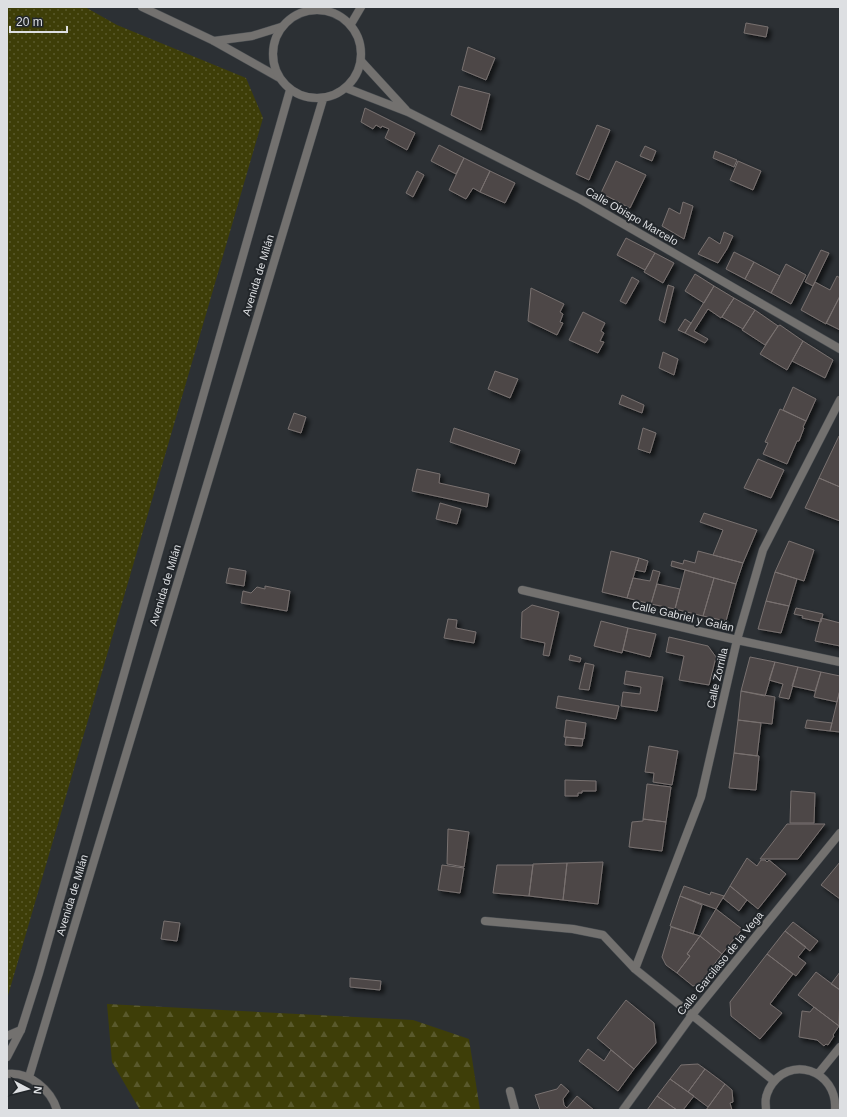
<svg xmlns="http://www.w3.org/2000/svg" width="847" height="1117" viewBox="0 0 847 1117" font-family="Arial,sans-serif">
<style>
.grass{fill:url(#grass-dots)}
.forest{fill:url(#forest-firs)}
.building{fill:#4e4746;stroke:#787170;filter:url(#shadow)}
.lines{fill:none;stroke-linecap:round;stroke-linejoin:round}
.minor-casing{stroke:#484c50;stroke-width:9}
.tertiary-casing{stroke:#484c50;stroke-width:9}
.minor{stroke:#73716f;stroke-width:8}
.tertiary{stroke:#73716f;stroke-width:8}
.labels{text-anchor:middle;stroke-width:4;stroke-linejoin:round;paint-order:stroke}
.street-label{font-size:11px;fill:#dddfe2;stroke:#22262a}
</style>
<defs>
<pattern id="grass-dots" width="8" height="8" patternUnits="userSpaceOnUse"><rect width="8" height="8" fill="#3e3e08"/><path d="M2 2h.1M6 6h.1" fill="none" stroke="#59592c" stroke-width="1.8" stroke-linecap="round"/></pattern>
<pattern id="forest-firs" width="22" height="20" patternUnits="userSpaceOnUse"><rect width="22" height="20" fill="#3e3e08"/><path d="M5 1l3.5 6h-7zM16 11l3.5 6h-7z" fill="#59592c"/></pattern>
<filter id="shadow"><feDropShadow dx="3.5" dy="3.5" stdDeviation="2" flood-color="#0009"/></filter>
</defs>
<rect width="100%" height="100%" fill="#2c3034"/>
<!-- grass -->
<path class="grass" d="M7,7H85L117,25L246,78L263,118L7,999Z"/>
<!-- forest -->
<path class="forest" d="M107,1004L413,1020L469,1039L480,1110H140L112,1062Z"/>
<!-- building -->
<path class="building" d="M746,23L768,27L766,37L744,33Z
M468,47L495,58L486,80L462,70Z
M459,86L490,94L481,130L451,115Z
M365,108L415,133L407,150L385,138L389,129L382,126L381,128L376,125L373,129L361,122Z
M597,125L610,130L589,180L576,174Z
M439,145L464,158L456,174L431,161Z
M645,146L656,151L652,161L640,156Z
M715,151L737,160L734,167L713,158Z
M464,158L490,171L480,192L473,188L466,199L449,190Z
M616,161L646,175L630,208L601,193Z
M738,161L761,171L753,190L730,180Z
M417,171L424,175L413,197L406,193Z
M490,171L515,183L505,203L480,192Z
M683,202L693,206L684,239L662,226L669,208L680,214Z
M724,232L733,236L727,249L718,263L698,254L709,237L720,244Z
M626,238L655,253L645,270L617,255Z
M821,250L829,253L813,286L805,282Z
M734,252L754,262L745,279L726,269Z
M655,253L674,263L663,283L644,272Z
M754,262L780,276L771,293L745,279Z
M786,264L806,275L791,304L771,293Z
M695,274L714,286L704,303L685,291Z
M837,276L840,278V296L826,324L801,310L815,282L830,290Z
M632,277L639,281L626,304L620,301Z
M668,285L674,287L665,323L659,320Z
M714,286L734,298L721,318L708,309L694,331L708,339L705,343L685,333Z
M531,288L564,304L560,312L563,314L560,322L563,323L557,335L528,321Z
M840,296V330L826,323Z
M734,298L755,310L743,329L722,317Z
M755,310L778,326L765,345L742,330Z
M583,312L605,323L601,331L604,333L600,341L604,342L598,353L569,340Z
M685,319L691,323L685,333L678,330Z
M780,325L803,341L787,370L760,354L778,326Z
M803,341L833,360L825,378L792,361Z
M663,352L678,359L674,375L659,368Z
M495,371L518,379L510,398L488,389Z
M793,387L816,399L806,421L783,410Z
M622,395L644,405L642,413L619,404Z
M780,409L806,421L803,427L804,428L799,441H797L787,464L763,454L768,443L765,442Z
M294,413L306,417L301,433L288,429Z
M454,428L520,450L515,464L450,442Z
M643,428L656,433L650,453L638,449Z
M839,436L840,437V487L819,478Z
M758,459L784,470L771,498L744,488Z
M417,469L440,474L439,483L489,494L487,507L412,491Z
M819,478L840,487V521L805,508Z
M440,503L461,509L457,524L436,519Z
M704,513L757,530L743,563L713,555L723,530L700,522Z
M789,541L814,550L804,581L775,572Z
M611,551L639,558L627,598L602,592Z
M698,551L743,563L736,584L671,566L672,561L683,564L684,560L695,563Z
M639,558L648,561L645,572L635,570Z
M229,568L246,571L244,586L226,583Z
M653,570L660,572L651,604L627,598L633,578L650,581Z
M685,570L714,578L703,616L675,609Z
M775,572L797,579L789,606L766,601Z
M714,578L736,584L726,621L703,616Z
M657,584L680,589L675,609L651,604Z
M265,586L290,591L287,611L241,603L243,591L251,593L257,587L265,589Z
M766,601L789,606L781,633L758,629Z
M532,605L559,612L549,656L543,655L545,643L521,638L522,612Z
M796,608L823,614L821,622L802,618L803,616L794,614Z
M821,618L840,623V646L815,641Z
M448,619L457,620L456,628L476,632L474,643L444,638Z
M601,621L628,628L622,653L594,646Z
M628,628L656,634L650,657L623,650Z
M669,637L708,646L716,657L709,685L679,680L684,656L666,652Z
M570,655L581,658L580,662L569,660Z
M750,657L775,662L765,696L741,691Z
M775,662L798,667L789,699L779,697L783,684L769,680Z
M585,663L594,665L589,690L579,689Z
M798,667L821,672L815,691L792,686Z
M626,671L663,677L657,711L621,706L623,692L640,694L641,687L624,684Z
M821,672L840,676V690L837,702L814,697Z
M840,690V732L830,731L837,702Z
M741,691L775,697L772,724L738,720Z
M558,696L619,706L616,719L556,708Z
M566,720L586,723L584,739L564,737Z
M738,720L761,723L757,756L734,753Z
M807,720L832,723L830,731L805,728Z
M566,737L583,739L582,746L565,745Z
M649,746L678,751L672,785L653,782L654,773L645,772Z
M734,753L759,756L756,790L729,788Z
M565,780L596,781V791H582V793H578V796H565Z
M647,784L671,787L666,822L643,819Z
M791,791L815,793L814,823H790Z
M643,819L666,822L662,851L629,847L632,822L643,821Z
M787,824H825L798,859H760Z
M448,829L469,832L464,867L447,864Z
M747,858L757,866L761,860H765L767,862L769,860L786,874L758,909L730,886Z
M603,862L598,904L563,900L567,863Z
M840,862V899L821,885Z
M567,863L563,900L529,896L533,864Z
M442,865L464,868L460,893L438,890Z
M497,865H533L529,896L493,893Z
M684,886L710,895L711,892L724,896L716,909L680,896Z
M730,886L747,900L739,911L723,898Z
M680,896L702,905L693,934L670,926Z
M716,909L742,929L722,954L700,936Z
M164,921L180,923L177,941L161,939Z
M793,922L818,941L810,951L785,931Z
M671,927L700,936L687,954L690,956L677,973L666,965L662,957Z
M785,931L806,947L798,957L806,963L796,976L767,954Z
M700,936L722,954L699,984L693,986L677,973L690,956L687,954Z
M767,954L793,974L770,1004L782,1013L760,1039L731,1016L730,1002Z
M816,972L840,990L839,1026L798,995Z
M840,972V990L831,984Z
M350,978L381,981L380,990L350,987Z
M626,1000L654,1023L656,1043L634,1069L597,1038Z
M814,1007L839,1026L833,1035L834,1036L828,1045L826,1044L824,1046L817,1040L799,1037L802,1011L810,1012Z
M588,1049L604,1061L611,1050L634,1069L618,1091L579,1061Z
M698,1064L705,1069L688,1092L670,1079L681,1065Z
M705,1069L725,1084L708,1107L688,1092Z
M670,1079L694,1096L683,1110H677L657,1096Z
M561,1084L569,1091L563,1099L564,1105L567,1108L577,1096L594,1110H540L535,1095L557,1089Z
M725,1084L732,1090L733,1102L730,1103L732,1110H706Z
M657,1096L677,1110H647Z"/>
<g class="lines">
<!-- minor casing -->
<g class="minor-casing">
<path id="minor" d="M142,7L214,41L278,77
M214,41L252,36L281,27
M361,61L406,110
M346,88L408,112L580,199L840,349
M522,590L737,640L840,662
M485,921L573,929L603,935L635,969L774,1081
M635,969L701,797L737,640L763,550L840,400
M818,1074L840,1047
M510,1091L515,1110
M623,1110L692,1015L840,833
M766,1110C766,1106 765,1101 766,1098C766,1095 768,1092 769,1089C788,1053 838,1070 835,1110"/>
</g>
<!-- tertiary casing -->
<g class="tertiary-casing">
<path id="tertiary" d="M273 54a44 44 0 1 1 88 0a44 44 0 1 1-88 0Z
M351,24L361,7
M7,1036L21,1030
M7,1057L21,1030L39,973L290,90
M7,1074C29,1071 51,1090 57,1110
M29,1077L323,99"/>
</g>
<!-- minor -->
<use href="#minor" class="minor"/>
<!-- tertiary -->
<use href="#tertiary" class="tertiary"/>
</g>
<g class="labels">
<!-- street labels -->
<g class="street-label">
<text transform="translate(632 216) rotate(30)" y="4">Calle Obispo Marcelo</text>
<text transform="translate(258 275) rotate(-73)" y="4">Avenida de Milán</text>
<text transform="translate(165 585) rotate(-73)" y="4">Avenida de Milán</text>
<text transform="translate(683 616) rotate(13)" y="4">Calle Gabriel y Galán</text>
<text transform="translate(717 678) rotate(-77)" y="4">Calle Zorrilla</text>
<text transform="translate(72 895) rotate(-73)" y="4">Avenida de Milán</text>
<text transform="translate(720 963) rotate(-51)" y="4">Calle Garcilaso de la Vega</text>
</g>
</g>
<!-- border -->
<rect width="847" height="1117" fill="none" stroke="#dddfe2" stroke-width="16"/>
<!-- north arrow -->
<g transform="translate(28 1089) rotate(97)" stroke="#22262a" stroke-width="3" paint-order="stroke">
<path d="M0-3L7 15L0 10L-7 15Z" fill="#dddfe2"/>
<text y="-6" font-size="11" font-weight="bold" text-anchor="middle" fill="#dddfe2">N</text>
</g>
<!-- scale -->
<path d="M10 26v6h57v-6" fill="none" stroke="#dddfe2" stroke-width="2"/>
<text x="16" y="26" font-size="12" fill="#dddfe2" stroke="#22262a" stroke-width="3" paint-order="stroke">20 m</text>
</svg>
